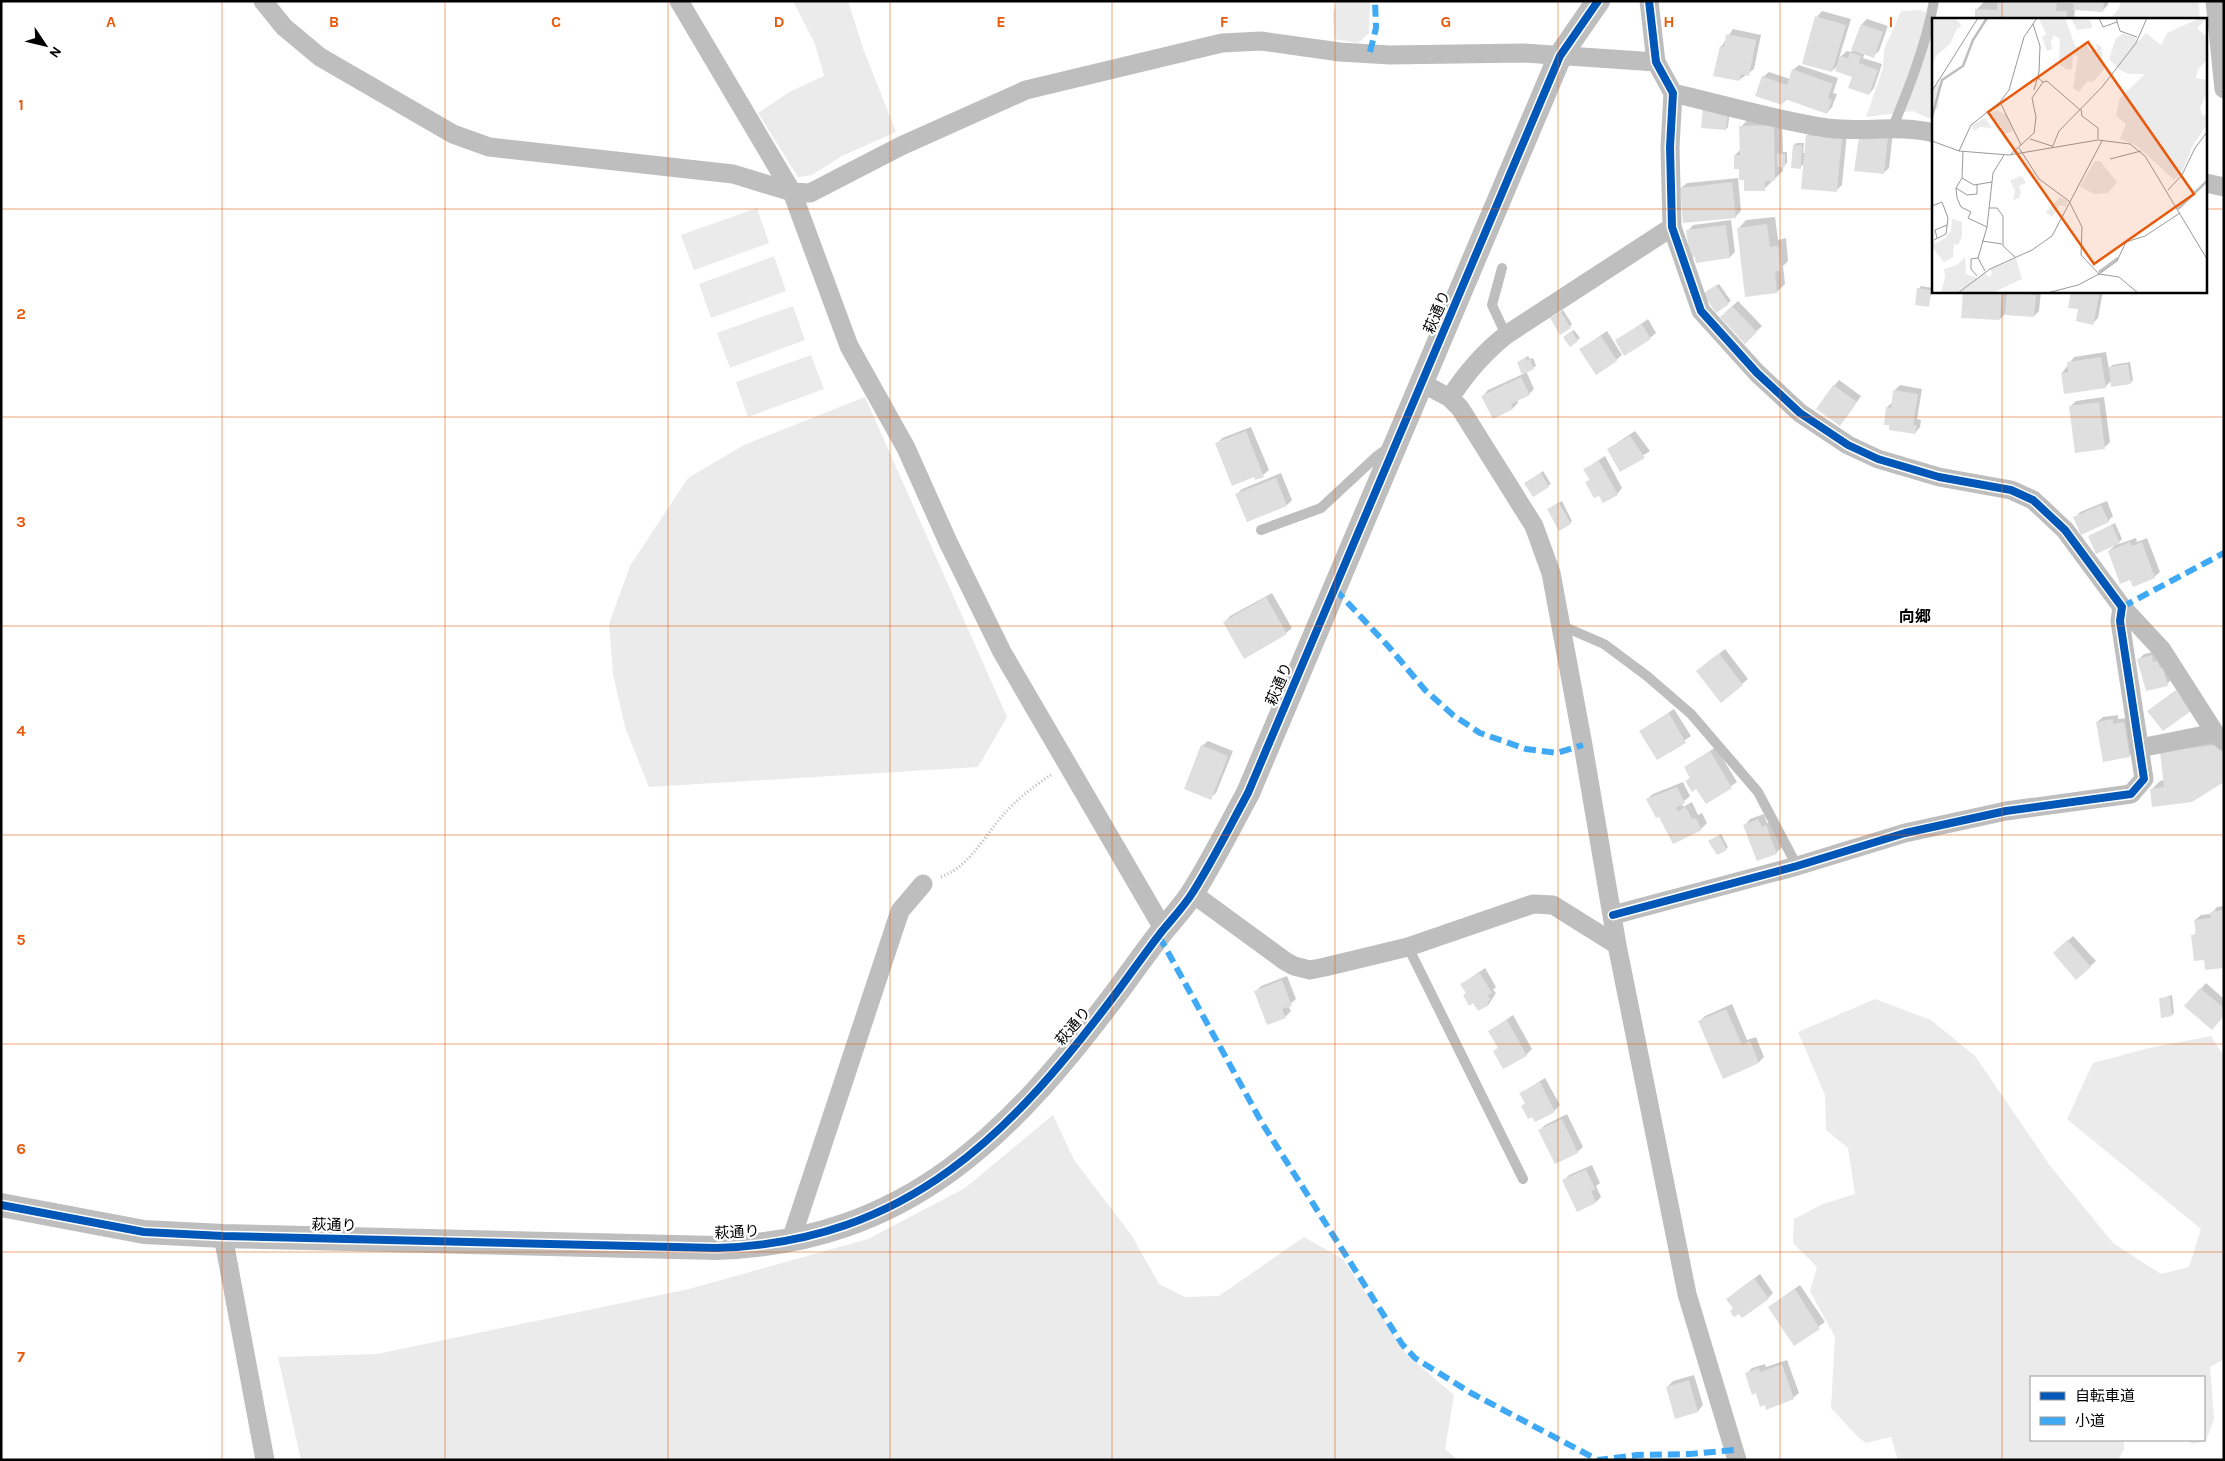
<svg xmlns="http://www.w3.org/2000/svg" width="2225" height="1461" viewBox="0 0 2225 1461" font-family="Karla,'Noto Sans JP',sans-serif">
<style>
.green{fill:#ebebeb}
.shadow{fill:#0003}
.building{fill:#dfdfdf}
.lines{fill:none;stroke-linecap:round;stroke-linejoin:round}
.path{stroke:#b9b9b9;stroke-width:3;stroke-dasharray:1 2.5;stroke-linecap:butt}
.service{stroke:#bebebe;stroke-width:10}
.minor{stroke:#bebebe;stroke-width:19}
.tertiary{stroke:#bebebe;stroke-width:24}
.quiet{stroke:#3fa9f5;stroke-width:6;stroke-dasharray:12 6;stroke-linecap:butt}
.cycleway-casing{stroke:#fff;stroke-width:11}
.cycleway{stroke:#0057b8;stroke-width:8}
.grid{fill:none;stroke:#e8590c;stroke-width:1;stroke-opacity:0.55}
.labels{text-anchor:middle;stroke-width:4.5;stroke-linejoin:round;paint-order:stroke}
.street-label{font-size:15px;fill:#000;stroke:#fff}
.neighbourhood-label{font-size:16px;font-weight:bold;fill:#000;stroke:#fff}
.inset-river{fill:none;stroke:#bebebe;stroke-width:2.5}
.inset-road{fill:none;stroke:#999;stroke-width:1}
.view{fill:#e8590c;fill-opacity:0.15;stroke:#e8590c;stroke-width:2.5}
.inset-edge{fill:none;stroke:#000;stroke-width:2.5}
.grid-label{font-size:16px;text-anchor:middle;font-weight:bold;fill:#e8590c;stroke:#fff;stroke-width:4.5;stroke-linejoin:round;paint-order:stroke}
</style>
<rect width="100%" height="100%" fill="#fff"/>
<!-- green -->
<path class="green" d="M793,1H848L864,51L896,132L842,156L812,175L798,177L758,113L791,91L824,76L815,44Z
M1337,1H1370L1369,33L1358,43L1334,39L1333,12Z
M2121,1H2195L2199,3L2200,19H2110L2119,8Z
M1921,10L1939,19H1934V121L1913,111L1866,117L1883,68L1884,50L1901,11Z
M757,208L769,243L694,270L681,235Z
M774,256L786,291L711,318L699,284Z
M793,306L805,340L730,368L717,333Z
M811,355L824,389L748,417L736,382Z
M865,397L1007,717L978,767L649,787L625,727L613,674L609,624L630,566L688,478L744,445Z
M1875,999L1931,1020L1975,1056L2051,1167L2113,1243L2161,1274L2189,1267L2201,1229L2067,1119L2093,1063L2149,1048L2211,1036L2224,1056V1359L2210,1367L2214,1419L2206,1441L2192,1444L2187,1440H2204V1377H2031V1440H2124V1449L2118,1460H1898L1891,1437L1866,1443L1858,1437L1831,1408L1835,1337L1810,1291L1817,1267L1793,1243L1794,1219L1823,1204L1855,1194L1848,1148L1826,1130L1825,1095L1798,1032Z
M1053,1115L1074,1160L1132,1236L1159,1284L1185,1297L1219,1296L1304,1237L1343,1259L1407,1355L1454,1395L1445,1449L1458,1460H301L278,1357L377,1354L689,1289L868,1239L965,1188Z"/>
<!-- shadow -->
<path class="shadow" d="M1985,1L2075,3V1H2108V5L2102,11L2075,9L2074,19H1976V10Z
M1822,11L1851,19L1839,58L1847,51L1851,52L1854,49L1862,24L1867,19L1888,26L1879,51L1873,56L1865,53L1863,58L1882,64L1874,88L1869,94L1854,76L1839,64L1832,71L1817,17Z
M1733,29L1761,35L1754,69L1739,80L1721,47Z
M1799,65L1838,78L1833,93L1837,94L1832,107L1827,113L1787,99L1782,104L1763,77L1769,72L1790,79L1793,70Z
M1730,109L1728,127L1726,129L1703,127Z
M1782,117L1783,152H1787V163L1783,166V171L1764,189L1745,179L1735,155L1741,149V127L1749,118Z
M1812,130L1847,133L1842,185L1837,190L1805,163L1800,167L1794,145L1796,143H1804L1803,153H1805L1807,136Z
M1893,132L1889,168L1883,173L1860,137Z
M1738,178L1741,211L1735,217L1681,188L1687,183Z
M1775,217L1778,240L1786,238L1788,261L1783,266L1785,284L1777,292L1738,229L1746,220Z
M1731,220L1735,252L1730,257L1696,256L1688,231L1693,225Z
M1719,284L1731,301L1728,303L1707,291Z
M1921,286L1933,288L1928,305L1919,289Z
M1964,291H2007V295L2010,291H2041L2039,311L2034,316L2005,314L2000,319Z
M2073,291H2103L2098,318L2093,323L2079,308Z
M1738,301L1762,326L1745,342L1727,311Z
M1563,310L1572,324L1570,327L1554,316Z
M1648,319L1656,333L1650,338L1616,341Z
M1574,330L1580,338L1578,340L1567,334Z
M1607,331L1622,355L1616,360L1581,349Z
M2106,352L2109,369L2112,365L2130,362L2133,380L2130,383L2112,380L2105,387L2062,373L2074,357Z
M1528,356L1530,359L1533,358L1536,366L1526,371L1534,389L1529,394L1517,400L1518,403L1513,408L1483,396L1488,390L1523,374L1518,362Z
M1839,380L1861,396L1845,419L1834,386Z
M1900,385L1922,389L1917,419L1921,420L1920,427L1915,433L1887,407L1893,402L1894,391Z
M2104,397L2110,442L2105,447L2071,406L2076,401Z
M1251,427L1269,470L1263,475L1254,476L1217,444L1222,438Z
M1635,431L1650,451L1620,470L1608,449Z
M1605,456L1622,488L1617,494H1600L1587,482L1590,479L1585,469Z
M1543,471L1551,484L1533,495L1526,483Z
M1281,473L1292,500L1287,505L1237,494L1242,489Z
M1562,501L1572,521L1570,523L1551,507Z
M2107,501L2113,516L2108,521L2075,518L2080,512Z
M2115,523L2122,539L2116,545L2136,538L2137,542L2147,538L2160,572L2154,577L2109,551L2117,543L2090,536Z
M1272,593L1292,628L1286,633L1225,622L1230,616Z
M1725,649L1748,679L1742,684L1698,671Z
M2157,651L2172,679L2167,684L2138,660L2144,654Z
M1674,709L1691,736L1657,759L1641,731Z
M2118,715V719L2129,718L2135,751L2129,756L2097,722L2103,717Z
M2224,737V781L2152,789L2160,781L2164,780L2161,752Z
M1208,741L1233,751L1216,793L1210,798L1202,746Z
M1716,747L1737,782L1706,803L1685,767Z
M1683,782L1690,796L1682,803L1683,807L1692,802L1698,815L1702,813L1707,823L1701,829L1673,843L1659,815L1647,799L1653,794Z
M1764,814L1767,823L1772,821L1782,847L1776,853L1745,825L1750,819Z
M1721,834L1728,847L1726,849L1710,841Z
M2224,906V967L2205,959L2193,936L2197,932L2195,920L2201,915L2211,914L2217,907Z
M2073,936L2096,961L2077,978L2060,948Z
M1485,968L1496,987L1493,990L1496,993L1489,1004L1478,1010L1462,984Z
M1287,976L1296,999L1288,1006L1291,1011L1285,1017L1268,1024L1255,992L1261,986Z
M2206,983L2224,999V1015L2186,1006Z
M2172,995L2174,1013L2172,1015L2160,999Z
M1732,1004L1747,1040L1756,1037L1764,1057L1759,1062L1724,1077L1699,1022L1705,1016Z
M1513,1015L1532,1049L1526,1055L1495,1051L1499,1047L1490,1031Z
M1545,1078L1560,1105L1554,1111L1526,1103L1521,1093Z
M1567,1114L1583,1147L1577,1152L1540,1130L1545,1125Z
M1592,1165L1600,1183L1596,1186L1601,1197L1596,1202L1564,1180L1569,1175Z
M1760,1274L1773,1293L1768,1298L1734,1308L1728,1299Z
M1800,1285L1825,1322L1794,1344L1769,1307Z
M1787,1360L1799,1393L1793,1398L1757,1392L1746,1374L1752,1368L1765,1364L1766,1367Z
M1694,1375L1703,1405L1698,1411L1667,1387L1673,1381Z"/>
<!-- building -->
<path class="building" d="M1997,1L2057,2L2056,11H2067V19H1975V9L1997,10Z
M2074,1H2104L2103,12L2073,10Z
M1815,16L1846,25L1832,72L1802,64Z
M1861,24L1883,32L1874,58L1851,50Z
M1726,34L1756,40L1749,76L1741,74L1739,81L1713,76L1720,46L1724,47Z
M1850,52L1861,56L1859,63L1878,70L1869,95L1848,88L1852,77L1835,71L1840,56L1848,58Z
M1792,69L1833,84L1828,98L1832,100L1827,114L1785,99L1782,105L1755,96L1762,76L1787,85Z
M1703,108L1728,111L1726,130L1701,128Z
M1774,125L1775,181H1765V191H1744V180H1739V169H1734V155H1740L1739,126Z
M1806,135L1842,138L1837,192L1801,189Z
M1877,135L1888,137L1884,174L1854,171L1859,137L1876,139Z
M1793,145H1802L1801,169L1791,168Z
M1777,154H1785V167H1777Z
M1732,182L1736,218L1683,223L1680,188Z
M1767,224L1770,247L1778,246L1781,271H1775L1777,293L1745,297L1737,228Z
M1726,225L1730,258L1696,263L1695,257L1690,258L1686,230Z
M1716,285L1729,304L1716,313L1703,294Z
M1917,288L1931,290L1929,307L1915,305Z
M1963,291L2002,292L2000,320L1961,318Z
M2071,291H2100L2093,325L2076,321L2078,309L2068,308Z
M2007,293L2036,295L2034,317L2005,315Z
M1732,306L1757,332L1745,344L1720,317Z
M1561,312L1571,328L1560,335L1550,318Z
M1642,324L1651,339L1624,356L1615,340Z
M1572,331L1578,341L1570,347L1563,337Z
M1601,336L1617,361L1596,375L1579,349Z
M2101,357L2106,388L2064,394L2061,373L2068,372L2067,362Z
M1526,358L1527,361L1530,359L1534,369L1522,375L1517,362Z
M2128,364L2131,384L2111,387L2109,367Z
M1521,377L1530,395L1511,404L1513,409L1493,419L1481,396Z
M1833,385L1857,402L1840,426L1816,409Z
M1893,390L1918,394L1913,425H1917L1915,434L1889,430V425H1884L1886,407L1891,408Z
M2099,402L2105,449L2075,453L2069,406Z
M1246,431L1264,477L1255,480L1254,477L1232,486L1215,443Z
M1630,436L1645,458L1620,472L1607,449Z
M1599,461L1618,495L1603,503L1599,496L1594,498L1585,482L1590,480L1583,469Z
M1541,473L1549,487L1533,497L1524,483Z
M1276,478L1287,506L1247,522L1235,494Z
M1559,503L1571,524L1559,531L1547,509Z
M2101,505L2109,522L2081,535L2073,517Z
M2112,525L2120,543L2096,554L2088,536Z
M2130,542L2132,546L2142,542L2155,578L2133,587L2130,580L2120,584L2108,551Z
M1266,597L1287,634L1244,659L1223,622Z
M1719,653L1743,685L1721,703L1696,671Z
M2152,655L2153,662L2157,661L2160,668H2163L2168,686L2146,691L2137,659Z
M2176,690L2191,711L2163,731L2147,711Z
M1669,713L1686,743L1657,760L1639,731Z
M2113,719V724L2124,722L2130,757L2103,762L2096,722Z
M1201,745L1228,756L1211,800L1184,789Z
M2215,745L2224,754V782L2192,802L2152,807L2150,789L2164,787L2160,752Z
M1710,751L1732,788L1706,804L1696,789L1692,792L1685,781L1690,778L1684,767Z
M1677,787L1685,803L1676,808L1678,811L1686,807L1692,819L1696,818L1702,830L1673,844L1659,817L1656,818L1646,799Z
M1758,819L1762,827L1766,825L1777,854L1757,861L1743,825Z
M1719,835L1727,850L1717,855L1708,841Z
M2224,910V968L2205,970L2204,960L2194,961L2191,935H2196L2194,920L2211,918L2210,912Z
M2067,940L2091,967L2076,980L2053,953Z
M1480,973L1492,993L1488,995L1491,1000L1487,1002L1489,1005L1478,1011L1473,1003L1469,1006L1463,995L1466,993L1460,984Z
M1282,980L1292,1006L1282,1009L1286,1018L1267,1025L1254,991Z
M2200,988L2224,1008V1016L2212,1030L2184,1006Z
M2170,997L2172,1016L2161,1018L2159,998Z
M1726,1009L1742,1045L1750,1041L1759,1063L1723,1079L1698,1021Z
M1507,1020L1527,1056L1503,1069L1493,1051L1498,1048L1488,1031Z
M1540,1082L1555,1112L1535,1122L1532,1117L1528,1119L1521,1106L1525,1103L1519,1093Z
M1562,1119L1578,1153L1555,1164L1538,1130Z
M1586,1169L1595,1189L1591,1191L1596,1203L1577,1212L1562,1180Z
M1754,1278L1769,1299L1742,1318L1739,1314L1734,1317L1730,1311L1733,1308L1726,1299Z
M1795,1289L1820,1329L1794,1346L1768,1307Z
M1782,1364L1794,1399L1766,1410L1765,1405L1760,1407L1756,1393L1752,1395L1745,1373L1759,1368L1760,1372Z
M1689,1380L1698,1412L1675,1419L1666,1387Z"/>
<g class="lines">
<!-- path -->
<path class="path" d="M941,877C970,866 984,837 1003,815C1015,801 1035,785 1051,775"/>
<!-- service -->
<path class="service" d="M1892,129C1909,88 1926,45 1934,1
M1502,268L1492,305L1506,335
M1261,530L1321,508L1377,456L1388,448
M1560,625L1604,644L1647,676L1691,714L1758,792L1797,866
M1408,947L1523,1179"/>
<!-- minor -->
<path class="minor" d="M263,1L284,27L320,57L453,134L489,147L733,174L792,192L810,193L901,146L1026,90L1222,43L1261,41L1340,52L1390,55L1523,53L1656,62
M679,1L792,192L849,346L906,448L948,542L1002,652L1164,930
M2215,1L2224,89
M1673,93C1724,105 1775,120 1827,128C1863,133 1899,124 1934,133
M2206,183L2224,187
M1422,383L1450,398L1460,408L1534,526L1551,573L1583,745L1617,945L1687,1294L1737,1460
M1450,398C1466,373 1482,354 1506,335L1672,227
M2122,607L2162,650L2215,733L2224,741
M2140,748L2215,733
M1192,893L1285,961L1294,966L1310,970L1325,967L1408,947L1533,904L1553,905L1617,945
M1613,915L1797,866L1905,833L2006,811L2131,794L2144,779L2120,621L2122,607L2065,530L2033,500L2011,490L1939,477L1878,459L1848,445L1800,413L1757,373L1701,311L1672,227L1670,147L1673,93L1656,62L1649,1
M223,1236L265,1460
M791,1240L900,911L923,884"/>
<!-- tertiary -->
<path class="tertiary" d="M1,1205L144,1232L223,1236L716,1248C909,1242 1012,1133 1120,988C1134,969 1148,949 1163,930C1173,918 1185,905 1193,892C1213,860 1230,826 1248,793L1560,56L1598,1"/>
<!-- quiet -->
<path class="quiet" d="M1370,52L1376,28L1375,1
M1335,589L1389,647L1425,690L1453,715L1480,733L1526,749L1557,753L1583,745
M2122,607L2224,553
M1159,936L1262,1123L1402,1344L1415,1358L1471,1393L1598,1460L1637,1455L1690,1454L1734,1450"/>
<!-- cycleway casing -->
<g class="cycleway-casing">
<path id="cycleway" d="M1613,915L1797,866L1905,833L2006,811L2131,794L2144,779L2120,621L2122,607L2065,530L2033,500L2011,490L1939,477L1878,459L1848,445L1800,413L1757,373L1701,311L1672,227L1670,147L1673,93L1656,62L1649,1
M1,1205L144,1232L223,1236L716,1248C909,1242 1012,1133 1120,988C1134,969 1148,949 1163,930C1173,918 1185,905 1193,892C1213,860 1230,826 1248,793L1560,56L1598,1"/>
</g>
<!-- cycleway -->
<use href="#cycleway" class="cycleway"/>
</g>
<!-- grid -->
<path class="grid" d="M222,1V1460M445,1V1460M668,1V1460M890,1V1460M1112,1V1460M1335,1V1460M1558,1V1460M1780,1V1460M2002,1V19M1,209H1934M2206,209H2224M2002,291V1460M1,417H2224M1,626H2224M1,835H2224M1,1044H2224M1,1252H2224"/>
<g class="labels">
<!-- street labels -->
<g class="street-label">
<text transform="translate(1437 312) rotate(-67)" y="5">萩通り</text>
<text transform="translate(1279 684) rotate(-67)" y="5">萩通り</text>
<text transform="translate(1073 1026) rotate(-50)" y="5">萩通り</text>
<text transform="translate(334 1225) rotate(1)" y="5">萩通り</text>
<text transform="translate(737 1232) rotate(-3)" y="5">萩通り</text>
</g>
<!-- neighbourhood labels -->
<g class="neighbourhood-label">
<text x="1915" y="622">向郷</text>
</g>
</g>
<!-- overview -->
<g transform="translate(1932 18)">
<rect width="275" height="275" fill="#fff"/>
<path d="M0,0H23L30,8L25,11L18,26L4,38L0,48ZM107,0H133L143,28L150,30L155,27L158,33L165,31L164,26L169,28L172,51L161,64L155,63L147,74L141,70L146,38L141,37L140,51L135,52L127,46L128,21L122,17L119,23L120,31L115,33L110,19L114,16ZM139,0H158L160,10L145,12ZM268,0H275L265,10L275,19V42L266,51L264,60L275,62V75L268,90L270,97L275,98V106L260,129L251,152L242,162L205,128L188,121L194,106L184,98L188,80L213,56H197L188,52L177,41L184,20L191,16L203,19L205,25L214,15L229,27L235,15ZM8,67L6,91H2L0,68ZM65,92L74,97L81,113L72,116L66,104L59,101L57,96ZM53,100L60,110L48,109L42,113L40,107ZM163,143H168L185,164L176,175L162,176L148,168ZM90,158L94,165L87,168L89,175L87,180L81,182L83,173L78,162ZM128,179L136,183L134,189L128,187L120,199L114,194ZM20,201L30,204V219L26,227L22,226L21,239L12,244L0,229V219L3,226L13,220L19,213ZM33,239L34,256L46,260L52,255L57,259L60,256L58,251L84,240L90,261L60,275H9L13,259L12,251L25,247Z" fill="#ebebeb"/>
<path class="inset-river" d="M0,99L10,62L31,48L41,22L55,0M246,191L275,163M167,254L186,240"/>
<path class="inset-road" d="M167,0L171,9L185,4M184,0L188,13L205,19M101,6L108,28L107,54L102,72M106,60L111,64L115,63L148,92M0,73L46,0M68,84L89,127M149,91L150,98L166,110V121M98,121L120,128M0,123L27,133L77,137L166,122L198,126L213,138L275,241M87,130L107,161L137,183L150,209L149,237L167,256L187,259L206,275M120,130L127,113L170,69L204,25L215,0M27,133L39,107L68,84L77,72L92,19L105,0M31,134L30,160L24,170L25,180L29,189L39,194L36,200L55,209M79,136L102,115L104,99L100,80L111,64M178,141L209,133M30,160L42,167L60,164M24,170L35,177L45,176V167M236,172L250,157L263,130L275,114M0,188L10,184L16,200L14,216L2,222M57,190H65L71,198V228L83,239M5,220L3,212L15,207M50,223L70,226M53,253L46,240L55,209L61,155L72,137M45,258L39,251V241L46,240M26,275L58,251L100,232L120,218L170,123M115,275L146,267L167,256L185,243L194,224L213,218L248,195"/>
<path class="view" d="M156,24L262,176L162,246L56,94Z"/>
<rect width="275" height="275" class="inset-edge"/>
</g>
<g class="grid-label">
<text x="111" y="27">A</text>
<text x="334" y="27">B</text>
<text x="556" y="27">C</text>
<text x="779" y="27">D</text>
<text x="1001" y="27">E</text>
<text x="1224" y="27">F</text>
<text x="1446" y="27">G</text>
<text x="1669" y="27">H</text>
<text x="1891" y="27">I</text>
<text x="21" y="110">1</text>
<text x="21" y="319">2</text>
<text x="21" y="527">3</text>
<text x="21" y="736">4</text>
<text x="21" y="945">5</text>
<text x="21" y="1154">6</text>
<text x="21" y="1362">7</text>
</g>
<!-- border -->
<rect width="2225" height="1461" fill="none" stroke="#000000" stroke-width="5"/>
<!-- legend -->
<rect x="2030" y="1376" width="175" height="65" fill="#ffffff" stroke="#999999"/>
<rect x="2040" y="1392" width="25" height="8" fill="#0057b8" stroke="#999999"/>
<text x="2075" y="1401" font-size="15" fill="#000000">自転車道</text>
<rect x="2040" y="1417" width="25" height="8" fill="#3fa9f5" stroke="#999999"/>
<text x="2075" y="1426" font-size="15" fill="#000000">小道</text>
<!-- north arrow -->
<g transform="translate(45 45) rotate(125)" stroke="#ffffff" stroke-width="4" paint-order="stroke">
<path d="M0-4L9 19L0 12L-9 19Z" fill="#000000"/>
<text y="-8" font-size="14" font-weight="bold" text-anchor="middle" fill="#000000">N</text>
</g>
</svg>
